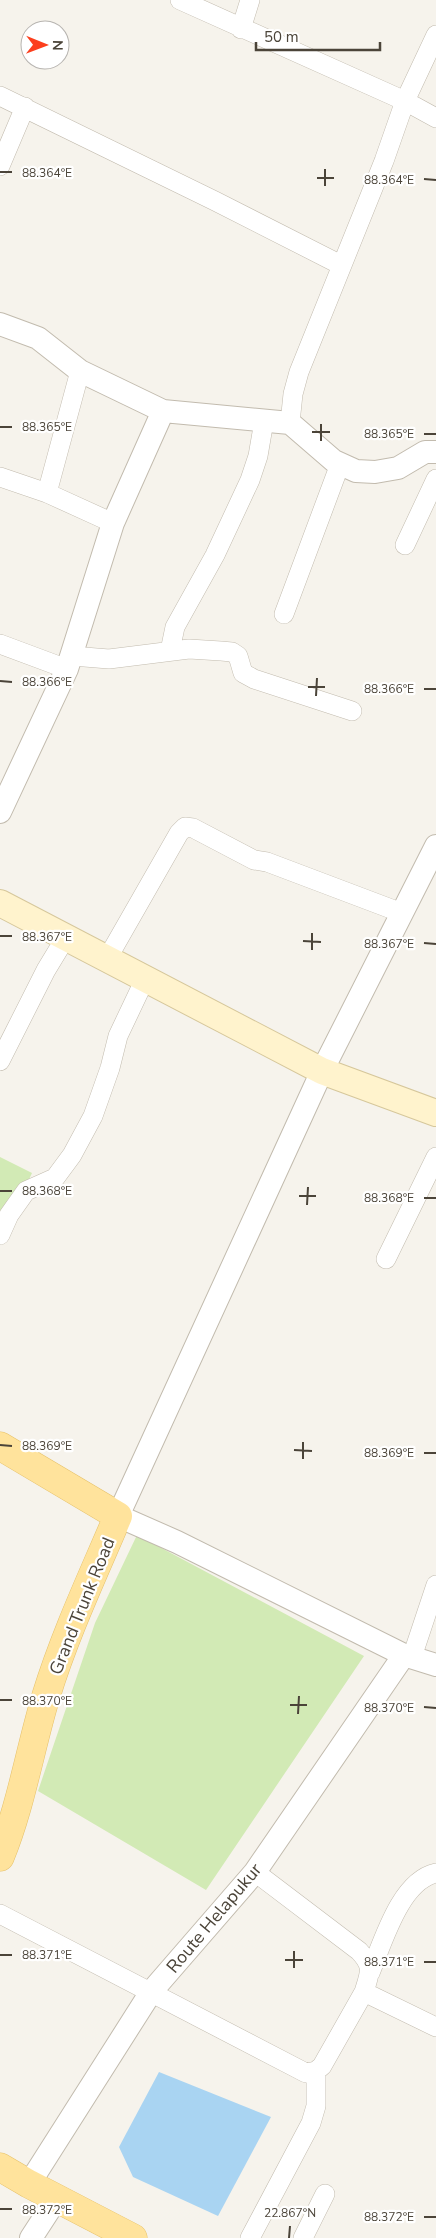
<svg xmlns="http://www.w3.org/2000/svg" width="436" height="2238" viewBox="0 0 436 2238" font-family="'Nunito Sans',sans-serif">
<style>
.green{fill:#d2eab5}
.water{fill:#a9d4f2}
.lines{fill:none;stroke-linecap:round;stroke-linejoin:round}
.minor-casing{stroke:#c2bbae;stroke-width:20}
.tertiary-casing{stroke:#c2bbae;stroke-width:24}
.secondary-casing{stroke:#d6c79b;stroke-width:28}
.primary-casing{stroke:#e6c16a;stroke-width:29}
.minor{stroke:#fff;stroke-width:19}
.tertiary{stroke:#fff;stroke-width:22}
.secondary{stroke:#fff3cd;stroke-width:26}
.primary{stroke:#ffe39c;stroke-width:28}
.ticks{fill:none;stroke:#4b4439;stroke-width:2}
.labels{text-anchor:middle;stroke-width:4.5;stroke-linejoin:round;paint-order:stroke}
.street-label{font-size:18px;fill:#4b4439;stroke:#fff}
.ticks-label{font-size:12px;text-anchor:middle;fill:#4b4439;stroke:#fff;stroke-width:4.5;stroke-linejoin:round;paint-order:stroke}
</style>
<rect width="100%" height="100%" fill="#f6f3ec"/>
<!-- green -->
<path class="green" d="M0,1157L32,1173L0,1241Z
M137,1535L364,1656L206,1890L38,1791L95,1623Z"/>
<!-- water -->
<path class="water" d="M159,2072L271,2117L218,2216L133,2177L119,2147Z"/>
<g class="lines">
<!-- minor casing -->
<g class="minor-casing">
<path id="minor" d="M180,0L405,101L436,118
M241,29L250,0
M0,96L215,201L341,265
M0,166L25,107
M290,423L293,394L299,372L384,161L405,101L436,35
M0,477L47,493L80,371
M47,493L113,523
M405,545L436,479
M284,614L340,464
M0,644L67,669
M170,651L175,627L215,555L250,480L258,456L264,421
M72,656L109,659L189,649L221,651L232,652L238,656L243,673L254,679L352,711
M107,959L179,833L185,827L193,828L254,860L267,862L402,913
M0,1061L46,970L66,937
M0,1235L9,1215L26,1191L55,1178L72,1155L93,1116L110,1068L118,1036L145,979
M386,1259L436,1157
M412,1657L436,1585
M255,1872L359,1951C374,1967 370,1972 364,1992L436,2027
M0,1914L306,2073L316,2071L322,2066L364,1992
M370,1973C383,1942 400,1881 436,1873
M250,2238L311,2123L316,2106V2071
M303,2238L325,2194"/>
</g>
<!-- tertiary casing -->
<g class="tertiary-casing">
<path id="tertiary" d="M0,324L38,338L80,371L163,411L290,423L334,461L356,471L375,472L398,468L425,452H436
M0,812L67,669L113,523L163,411
M436,846L322,1071L118,1516L177,1542L404,1655L436,1665
M29,2184L151,1992L255,1872L404,1655
M31,2238L57,2198"/>
</g>
<!-- secondary casing -->
<g class="secondary-casing">
<path id="secondary" d="M0,903L322,1071L436,1113"/>
</g>
<!-- primary casing -->
<g class="primary-casing">
<path id="primary" d="M0,1446L118,1516C93,1575 65,1634 46,1696C30,1749 21,1806 0,1857
M0,2167L29,2184L133,2238"/>
</g>
<!-- minor -->
<use href="#minor" class="minor"/>
<!-- tertiary -->
<use href="#tertiary" class="tertiary"/>
<!-- secondary -->
<use href="#secondary" class="secondary"/>
<!-- primary -->
<use href="#primary" class="primary"/>
</g>
<!-- ticks -->
<path class="ticks" d="M0,172H12M317,178H334M424,179L436,180M325,186V169M0,427H12M312,432H330M424,434H436M321,441V424M0,681L12,682M308,687H325M424,689H436M316,696L317,678M0,936H12M303,941L321,942M424,943L436,944M312,950V933M0,1191H12M299,1196H316M424,1198H436M307,1205L308,1187M0,1445L12,1446M294,1450L312,1451M424,1453H436M303,1459V1442M0,1700H12M290,1705H307M424,1707L436,1708M298,1714L299,1696M0,1955H12M285,1960H303M424,1962H436M294,1968V1951M0,2209H12M424,2217H436M289,2238L290,2226"/>
<g class="labels">
<!-- street labels -->
<g class="street-label">
<text transform="translate(82 1606) rotate(-68)" y="6">Grand Trunk Road</text>
<text transform="translate(214 1918) rotate(-50)" y="6">Route Helapukur</text>
</g>
</g>
<g class="ticks-label">
<text x="47" y="177">88.364°E</text>
<text x="389" y="184">88.364°E</text>
<text x="47" y="431">88.365°E</text>
<text x="389" y="438">88.365°E</text>
<text x="47" y="686">88.366°E</text>
<text x="389" y="693">88.366°E</text>
<text x="47" y="941">88.367°E</text>
<text x="389" y="948">88.367°E</text>
<text x="47" y="1195">88.368°E</text>
<text x="389" y="1202">88.368°E</text>
<text x="47" y="1450">88.369°E</text>
<text x="389" y="1457">88.369°E</text>
<text x="47" y="1705">88.370°E</text>
<text x="389" y="1712">88.370°E</text>
<text x="47" y="1959">88.371°E</text>
<text x="389" y="1966">88.371°E</text>
<text x="47" y="2214">88.372°E</text>
<text x="290" y="2217">22.867°N</text>
<text x="389" y="2221">88.372°E</text>
</g>
<!-- north arrow -->
<g transform="translate(45 45) rotate(91)"><circle r="24" fill="#ffffff" stroke="#b7b4b0"/>
<path d="M0-4L9 19L0 12L-9 19Z" fill="#fc3f1d"/>
<text y="-8" font-size="14" font-weight="bold" text-anchor="middle" fill="#4b4439">N</text>
</g>
<!-- scale -->
<path d="M256 42v8h124v-8" fill="none" stroke="#4b4439" stroke-width="2.5"/>
<text x="264" y="42" font-size="15" fill="#4b4439" stroke="#ffffff" stroke-width="4" paint-order="stroke">50 m</text>
</svg>
